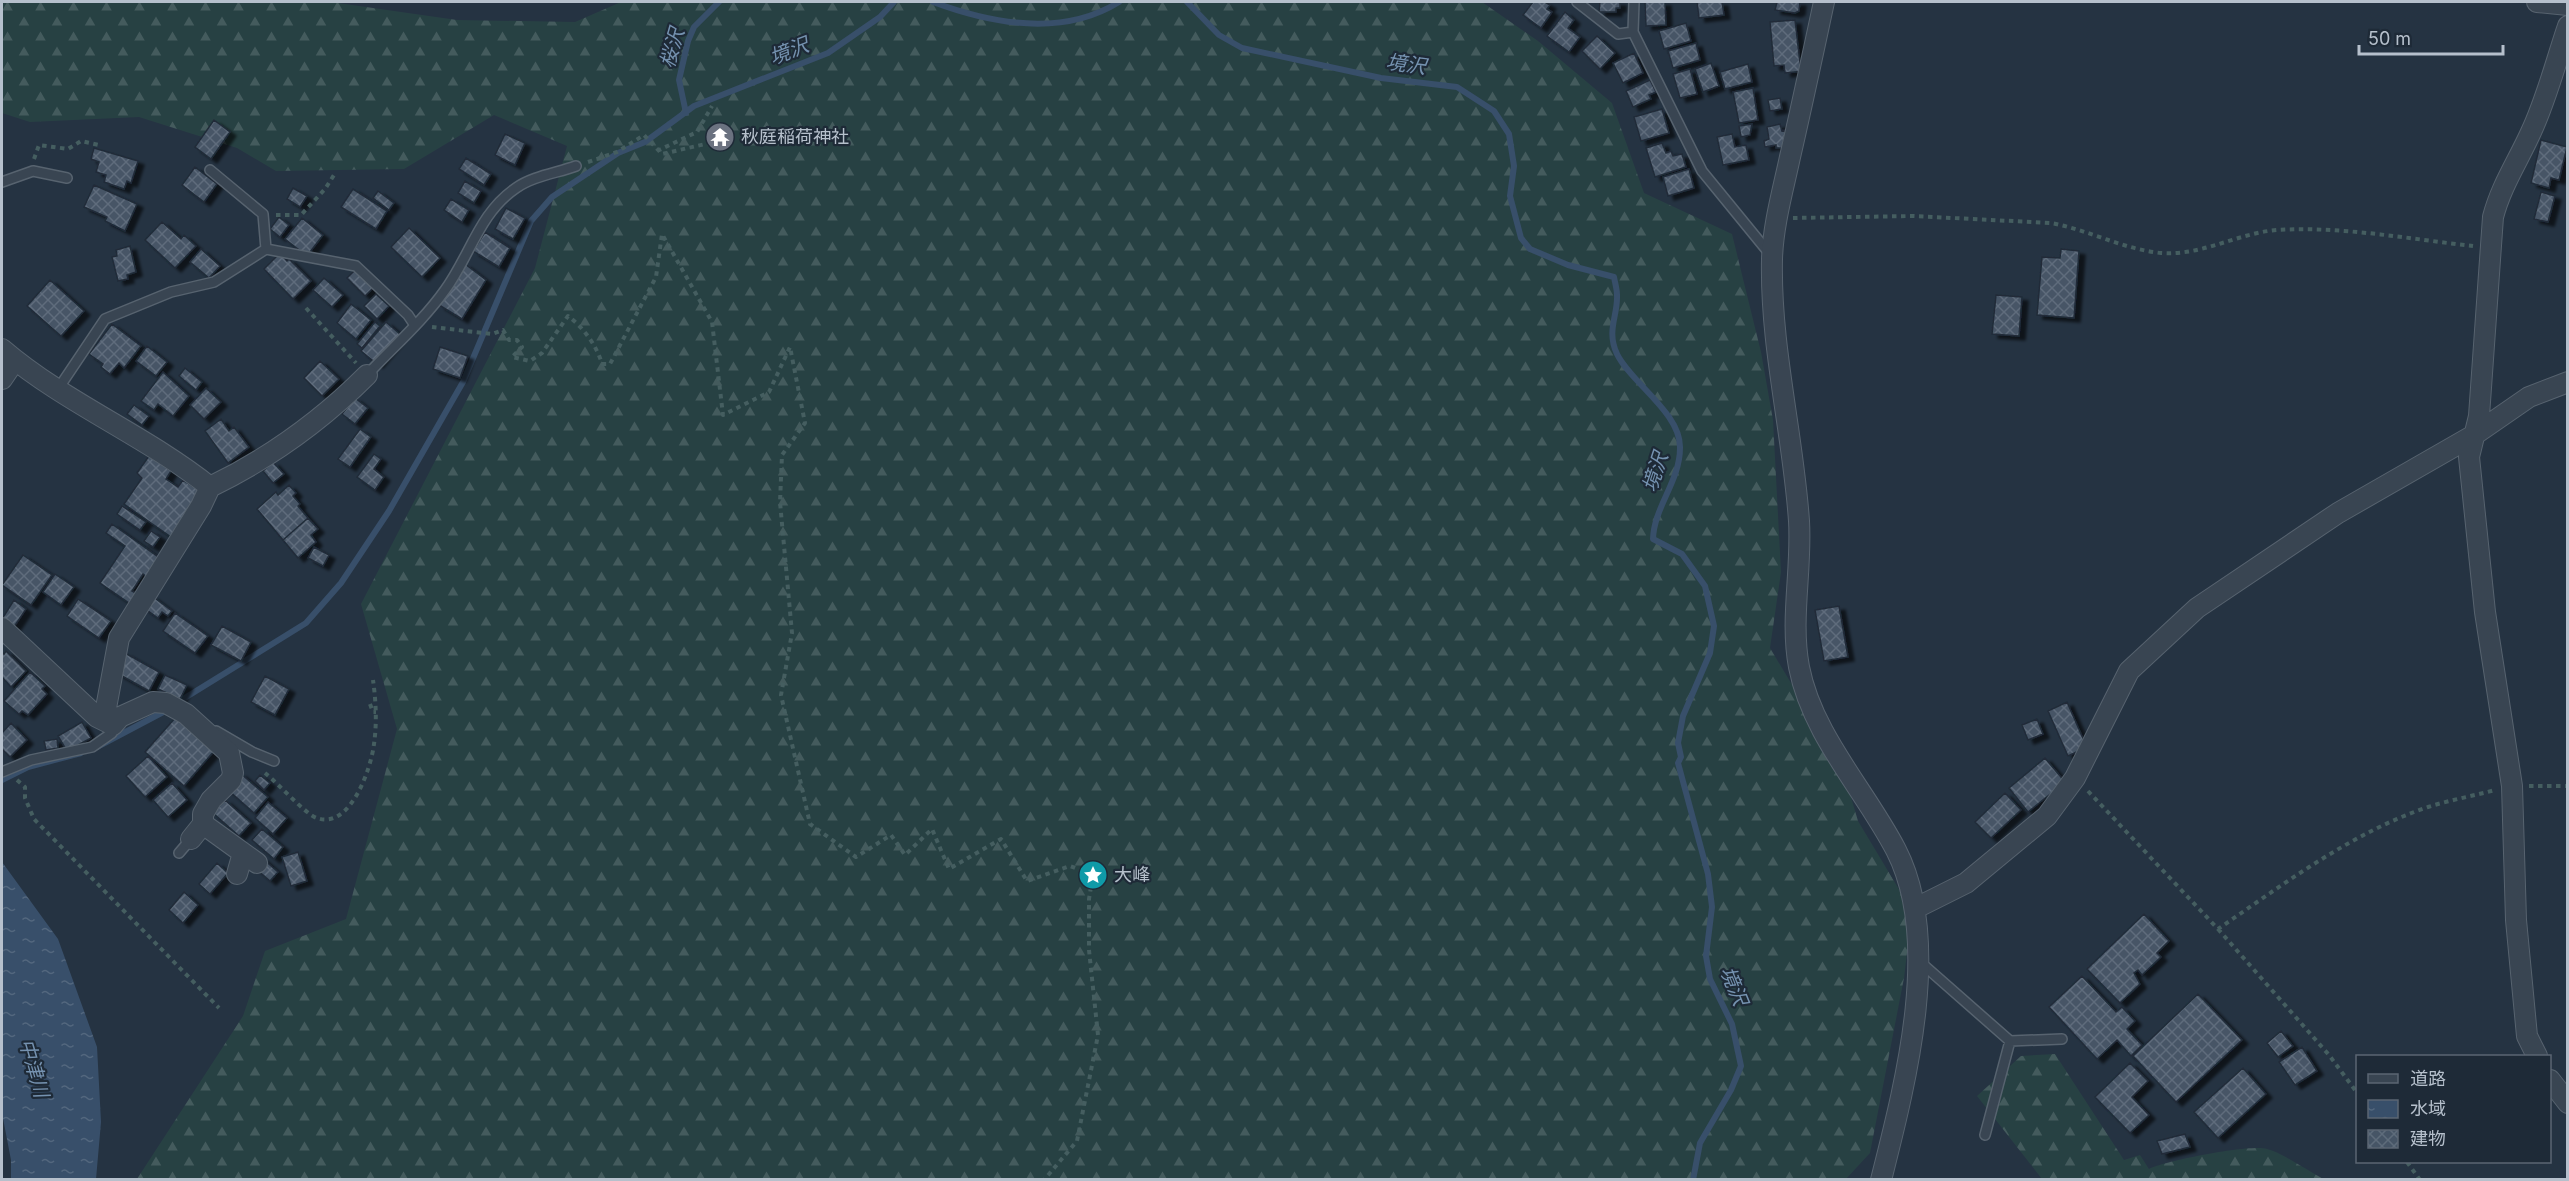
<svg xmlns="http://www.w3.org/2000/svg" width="2569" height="1181" viewBox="0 0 2569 1181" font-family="Inter,'Noto Sans JP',sans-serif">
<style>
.forest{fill:url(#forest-firs)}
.water{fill:url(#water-ripples)}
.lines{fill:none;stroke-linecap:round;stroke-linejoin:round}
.stream{stroke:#384f6a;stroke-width:6}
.building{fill:url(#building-cross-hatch);stroke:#202c39;stroke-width:1.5;filter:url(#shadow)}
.service-casing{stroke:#57636f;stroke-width:12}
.minor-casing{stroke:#57636f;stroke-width:22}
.path{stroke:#455e60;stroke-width:4;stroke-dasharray:4.5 4.5;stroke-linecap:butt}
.service{stroke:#394552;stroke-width:9}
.minor{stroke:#394552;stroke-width:20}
.labels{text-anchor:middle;stroke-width:4.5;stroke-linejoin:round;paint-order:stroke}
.poi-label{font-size:18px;fill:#b6c0cc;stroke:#1e2a37;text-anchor:start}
.water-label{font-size:20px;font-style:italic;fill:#7592b0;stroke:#1e2a37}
</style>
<defs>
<pattern id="forest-firs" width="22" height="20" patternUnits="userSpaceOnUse" patternTransform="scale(1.5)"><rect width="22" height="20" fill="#274143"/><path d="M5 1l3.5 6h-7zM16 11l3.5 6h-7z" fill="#445b5d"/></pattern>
<pattern id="water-ripples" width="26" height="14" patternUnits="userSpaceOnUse" patternTransform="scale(1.5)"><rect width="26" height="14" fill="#384f6a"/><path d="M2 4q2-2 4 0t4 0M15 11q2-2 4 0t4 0" fill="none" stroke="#53677e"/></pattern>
<pattern id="building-cross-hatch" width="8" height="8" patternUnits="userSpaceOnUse" patternTransform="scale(1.5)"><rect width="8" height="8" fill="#465566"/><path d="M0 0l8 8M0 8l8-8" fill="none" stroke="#5e6c7b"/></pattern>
<filter id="shadow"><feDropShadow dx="6" dy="4" stdDeviation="1.5" flood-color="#0009"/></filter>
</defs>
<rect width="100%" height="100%" fill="#253342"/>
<!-- forest -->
<path class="forest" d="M2,2H331L457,20L575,22L621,2H1482L1538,41L1612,103L1644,193L1732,234L1761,352L1773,420L1781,572L1770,648L1843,770L1858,821L1912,911L1904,978L1870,1153L1845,1180L137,1179L243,1016L265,951L346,919L397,729L361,604L535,268L567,146L494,115L404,169L276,171L237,148L139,117L30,122L2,113Z
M2055,1054L2124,1160L2140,1155L2149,1169C2165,1161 2250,1144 2267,1149C2283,1153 2308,1171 2324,1179H2042L1977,1096L2021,1056Z"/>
<!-- water -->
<path class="water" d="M2,862L58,939L97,1047L101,1122L96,1179H11V1160L2,1113Z"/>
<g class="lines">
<!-- stream -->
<path class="stream" d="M933,2C992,24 1063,37 1119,2
M1187,2L1219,35L1242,48L1381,78L1457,87L1494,111L1509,134L1514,166L1510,196L1521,238L1530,249L1568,265L1614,277C1615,283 1617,289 1617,295C1618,316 1606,330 1617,354C1631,383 1681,413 1680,448C1680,481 1654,507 1653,539L1682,554L1705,586L1714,626L1710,653L1683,716L1678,743L1681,757L1678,763L1708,874L1712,907L1706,956L1710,979L1732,1024L1741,1066L1731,1090L1700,1143L1693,1180
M686,113L679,80L688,41L694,27L719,2
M175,704L306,623L341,583L389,511L463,382L531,221L552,197L618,153L645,142L694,106L828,53L880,17L894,2
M97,747L167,710
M2,780L28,767L81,753"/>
</g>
<!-- building -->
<path class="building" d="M1533,2H1545L1550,5L1547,9L1552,12L1541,28L1523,15Z
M1600,2H1620V8H1616V12H1599Z
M1645,2H1665L1666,25L1646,26Z
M1697,2H1722L1724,15L1699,18Z
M1777,2H1800L1799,11L1795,13L1775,10Z
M1565,12L1574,20L1568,28L1580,37L1569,52L1547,36Z
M1795,20L1800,63H1803L1804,71L1785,73L1784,65L1774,66L1770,22Z
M1686,23L1691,41L1664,49L1659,31Z
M1597,36L1615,53L1600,69L1582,51Z
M1696,43L1700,60L1673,68L1668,51Z
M1634,53L1643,73L1623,83L1613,63Z
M1711,63L1719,86L1703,92L1695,69Z
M1748,64L1752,82L1725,89L1720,72Z
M1690,69L1697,94L1680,98L1673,74Z
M1650,80L1656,92L1649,95L1651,99L1633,107L1626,91Z
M1753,88L1758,120L1739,123L1733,92Z
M1780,98L1782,109L1770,111L1768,100Z
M1662,109L1669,133L1641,141L1634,117Z
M214,120L230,132L211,159L195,147Z
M1752,124L1750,135L1741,137L1739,126Z
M1780,124L1782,131L1786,130L1782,148H1776V145L1765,147L1764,141L1769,139L1767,127Z
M505,134L525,143L515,165L495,155Z
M1732,134L1735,147L1746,145L1749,160L1723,165L1717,137Z
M2541,140L2567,147L2559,180L2551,178L2549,188L2531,183Z
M1662,143L1666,153L1671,151L1673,156L1682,154L1686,167L1655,177L1646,148Z
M94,148L138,161L131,183L127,181L124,189L104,182L106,175L96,172L99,162L91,159Z
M466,158L491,174L484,185L459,169Z
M195,167L217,184L204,202L182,185Z
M1689,169L1694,188L1668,196L1663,177Z
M465,181L481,191L474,203L458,193Z
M94,185L137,204L125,231L105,221L107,217L84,207Z
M293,188L307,196L300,207L287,199Z
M353,189L387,211L376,229L341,207Z
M378,191L394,203L389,210L373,198Z
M2541,192L2555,196L2548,222L2534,219Z
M451,199L469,210L462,222L444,210Z
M506,208L525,218L513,239L495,229Z
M279,217L289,225L280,237L270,229Z
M302,218L323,235L307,256L285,239Z
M162,222L181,239L184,235L196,246L175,268L145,240Z
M409,228L440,258L422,277L391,247Z
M485,232L510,248L499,267L473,251Z
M130,246L136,272L127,275L128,279L118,281L112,257L117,256L116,250Z
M201,249L220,266L209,278L190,262Z
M2061,249L2079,251L2074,318L2037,315L2042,257L2060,258Z
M280,253L287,261L289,259L311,281L293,299L264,269Z
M465,264L486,280L462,319L439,305Z
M357,268L375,286L365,296L347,278Z
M324,278L343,295L332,307L313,290Z
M50,280L84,311L61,336L27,306Z
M376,294L389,306L377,319L364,306Z
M1996,295L2022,297L2019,336L1992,334Z
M351,304L371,320L356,339L337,323Z
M375,322L380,326L362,348L357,344Z
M386,322L401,335L377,364L361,351Z
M112,324L141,346L124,368L119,363L110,374L101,367L103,364L89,354Z
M147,346L167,362L156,376L136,361Z
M440,347L468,356L460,378L433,369Z
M320,361L339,379L322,396L304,378Z
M185,368L202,382L196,390L179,376Z
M163,372L189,396L173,416L158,404L154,410L141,401Z
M206,388L221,402L204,419L190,405Z
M355,398L368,408L355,424L342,414Z
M134,405L149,416L142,425L127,414Z
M221,419L229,431L234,427L249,447L228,463L205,431Z
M360,429L371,437L350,467L338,459Z
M374,454L381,459L374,469L384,477L375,490L357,477Z
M149,456L171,471L166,479L178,487L183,480L202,492L171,537L124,504L142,478L137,473Z
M273,462L284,474L273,483L263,471Z
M289,485L296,493L293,496L300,504L298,506L308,518L283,540L257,509L276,492L278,495Z
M122,506L146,522L140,530L117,514Z
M308,518L318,529L311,535L316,542L298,558L283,540Z
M112,524L161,559L149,578L143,574L132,591L139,595L132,605L100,583L125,546L106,533Z
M151,531L160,537L153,547L144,541Z
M314,547L329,555L323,566L308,558Z
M23,555L52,575L31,605L2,585Z
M55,574L74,587L61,605L43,592Z
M152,596L172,611L168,616L162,612L158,618L144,608Z
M78,599L111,621L99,638L67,616Z
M14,600L26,609L14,627L2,619Z
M1839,606L1848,657L1824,661L1815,610Z
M175,613L208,636L195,653L163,631Z
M222,626L251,642L241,661L211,645Z
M6,651L26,671L11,687L2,677V652L4,654Z
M125,653L159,672L149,691L115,672Z
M30,672L45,686L42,689L47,694L28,715L22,711L19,714L4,701Z
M165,675L187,685L180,699L158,689Z
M265,676L289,689L275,715L251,702Z
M2067,702L2085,743L2083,749L2068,756L2048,711Z
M176,717L215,750L184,786L145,752Z
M2037,719L2043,734L2028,740L2022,725Z
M82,722L91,738L67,751L58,736Z
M11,723L27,740L10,757L2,749V733Z
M57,739L58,748L46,750L44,741Z
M148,756L167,777L145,797L126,776Z
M2045,758L2065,782L2028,812L2009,788Z
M240,773L268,797L254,813L227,789Z
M260,775L270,783L264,790L255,781Z
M172,783L187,800L168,817L153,800Z
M2005,793L2021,810L1991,838L1975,822Z
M225,800L251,823L239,836L213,813Z
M268,802L287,818L273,834L255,818Z
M262,829L283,847L274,859L252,840Z
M298,852L307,881L291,886L282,857Z
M262,858L278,872L270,881L254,867Z
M217,863L228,873L210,894L199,884Z
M184,892L198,905L183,923L169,910Z
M2144,914L2169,941L2157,953L2161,957L2142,975L2138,970L2134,973L2140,984L2120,1003L2087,969Z
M2082,976L2116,1012L2122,1007L2135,1021L2127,1029L2142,1045L2131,1056L2117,1040L2097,1059L2049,1007Z
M2198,994L2242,1040L2176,1102L2133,1056Z
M2281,1031L2293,1046L2278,1057L2267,1043Z
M2302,1047L2317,1071L2295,1085L2279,1062Z
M2130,1063L2148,1081L2132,1097L2149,1115L2130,1133L2095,1097Z
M2243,1068L2266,1094L2218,1138L2194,1112Z
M2185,1134L2190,1147L2162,1154L2157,1141Z"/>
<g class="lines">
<!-- service casing -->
<g class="service-casing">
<path id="service" d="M1577,2L1618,34L1633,32
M1634,2L1633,32L1702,171L1769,253
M2,182L33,171L67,178
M266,249L356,266L408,315L414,324
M367,375C393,347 423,321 445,290C470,256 479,213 516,188C533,176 557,173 576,166
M58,389L105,319L171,292L214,282L266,249L263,214L210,170
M214,732L216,731L252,752L274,761
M2,772L31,760L92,747L112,733L113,725
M179,853L191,839
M1919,961L2010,1041L1985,1135
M2010,1041L2062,1039"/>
</g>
<!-- minor casing -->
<g class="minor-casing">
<path id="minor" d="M1824,2C1813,53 1802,105 1790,157C1783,190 1773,225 1772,259C1770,347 1793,433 1799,521C1802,570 1790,619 1799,667C1812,735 1865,790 1896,850C1943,941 1905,1085 1881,1180
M2537,2L2568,5
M2,349C65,403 145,435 210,487L201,506L119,638L106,708L113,725L97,717L2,628
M2,379L15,360
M210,487C270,458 320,422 367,375
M113,725L120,717L153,702L166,703L186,714L229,753L233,773L231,780L211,800L203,814V824L191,839
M203,824L257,863
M237,874L243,853
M1916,908L1966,883L2047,816L2075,778L2129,671L2197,608L2338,513L2474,435L2529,397L2568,382
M2537,1056L2527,1036L2516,920L2512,786L2485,612L2469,457L2479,416L2493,217C2501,186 2518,161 2531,132C2547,98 2556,61 2568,26
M2550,1080L2568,1103"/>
</g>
<!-- path -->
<path class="path" d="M657,151L697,132L712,106
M34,159L39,145L68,149L81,141L99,145
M588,162L617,152L644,135L662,154L714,142
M276,215H301L325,189L334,175
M1793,218L1913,216L2051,223C2089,230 2122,249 2161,253C2202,256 2238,233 2277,230C2342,226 2409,239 2473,246
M306,308L356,363
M432,327L492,334L503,330L509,340H517L522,347L512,357L530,361L542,353L568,316C583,327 597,346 602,364H610L656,277L662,234L712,322L723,415L769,392L790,347L805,423L782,455L780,502L792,633L781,695L810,824L856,857L891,835L905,855L932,829L949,869L1001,839L1027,881L1070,866L1093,875L1089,899V950L1098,1035L1077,1141L1044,1180
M370,704L373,712H376
M265,773C278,783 306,815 317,818C350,830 371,769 374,744C377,723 376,701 373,680
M17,780L25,787V798L34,819L219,1008
M2529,786H2568
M2088,791L2218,929C2284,884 2351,833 2428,807C2450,800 2473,796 2495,790
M2218,929L2329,1055L2358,1094
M2407,1162L2420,1180"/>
<!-- service -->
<use href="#service" class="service"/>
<!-- minor -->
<use href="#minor" class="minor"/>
</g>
<!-- icons -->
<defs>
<g id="temple-disc" transform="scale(1.5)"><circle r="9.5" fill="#6b7280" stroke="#1e2a37"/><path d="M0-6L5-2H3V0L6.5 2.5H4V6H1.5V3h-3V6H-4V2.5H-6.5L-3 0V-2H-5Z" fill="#fff"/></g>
<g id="sight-disc" transform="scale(1.5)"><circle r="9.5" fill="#0f9aa8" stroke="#1e2a37"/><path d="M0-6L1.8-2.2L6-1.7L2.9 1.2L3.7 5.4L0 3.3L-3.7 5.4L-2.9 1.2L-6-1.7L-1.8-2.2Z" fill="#fff"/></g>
</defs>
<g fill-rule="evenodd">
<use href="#temple-disc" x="720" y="137"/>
<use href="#sight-disc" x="1093" y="875"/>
</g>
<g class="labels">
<!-- poi labels -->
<g class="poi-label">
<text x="741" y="143">秋庭稲荷神社</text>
<text x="1114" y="881">大峰</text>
</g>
<!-- water labels -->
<g class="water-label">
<text transform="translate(672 48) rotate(-74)" y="7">桜沢</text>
<text transform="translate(789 51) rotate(-21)" y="7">境沢</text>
<text transform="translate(1406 64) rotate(8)" y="7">境沢</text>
<text transform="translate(1655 472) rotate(-72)" y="7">境沢</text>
<text transform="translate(1734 986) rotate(68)" y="7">境沢</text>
<text transform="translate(34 1068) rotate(74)" y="7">中津川</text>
</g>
</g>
<!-- border -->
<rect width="2569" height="1181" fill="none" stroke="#b6c0cc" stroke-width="6"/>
<!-- legend -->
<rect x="2356" y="1055" width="195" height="108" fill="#1e2a37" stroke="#5b6673" stroke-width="1.5"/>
<rect x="2368" y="1074" width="30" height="9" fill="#394552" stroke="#5b6673" stroke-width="1.5"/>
<text x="2410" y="1085" font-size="18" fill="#b6c0cc">道路</text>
<rect x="2368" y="1100" width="30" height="18" fill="url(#water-ripples)" stroke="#5b6673" stroke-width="1.5"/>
<text x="2410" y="1115" font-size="18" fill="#b6c0cc">水域</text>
<rect x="2368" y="1130" width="30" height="18" fill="url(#building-cross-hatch)" stroke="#5b6673" stroke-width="1.5"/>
<text x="2410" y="1145" font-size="18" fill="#b6c0cc">建物</text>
<!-- scale -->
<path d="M2359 45v9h144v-9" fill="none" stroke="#b6c0cc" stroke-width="3"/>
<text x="2368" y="45" font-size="18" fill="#b6c0cc" stroke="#1e2a37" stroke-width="4.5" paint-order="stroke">50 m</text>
</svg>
